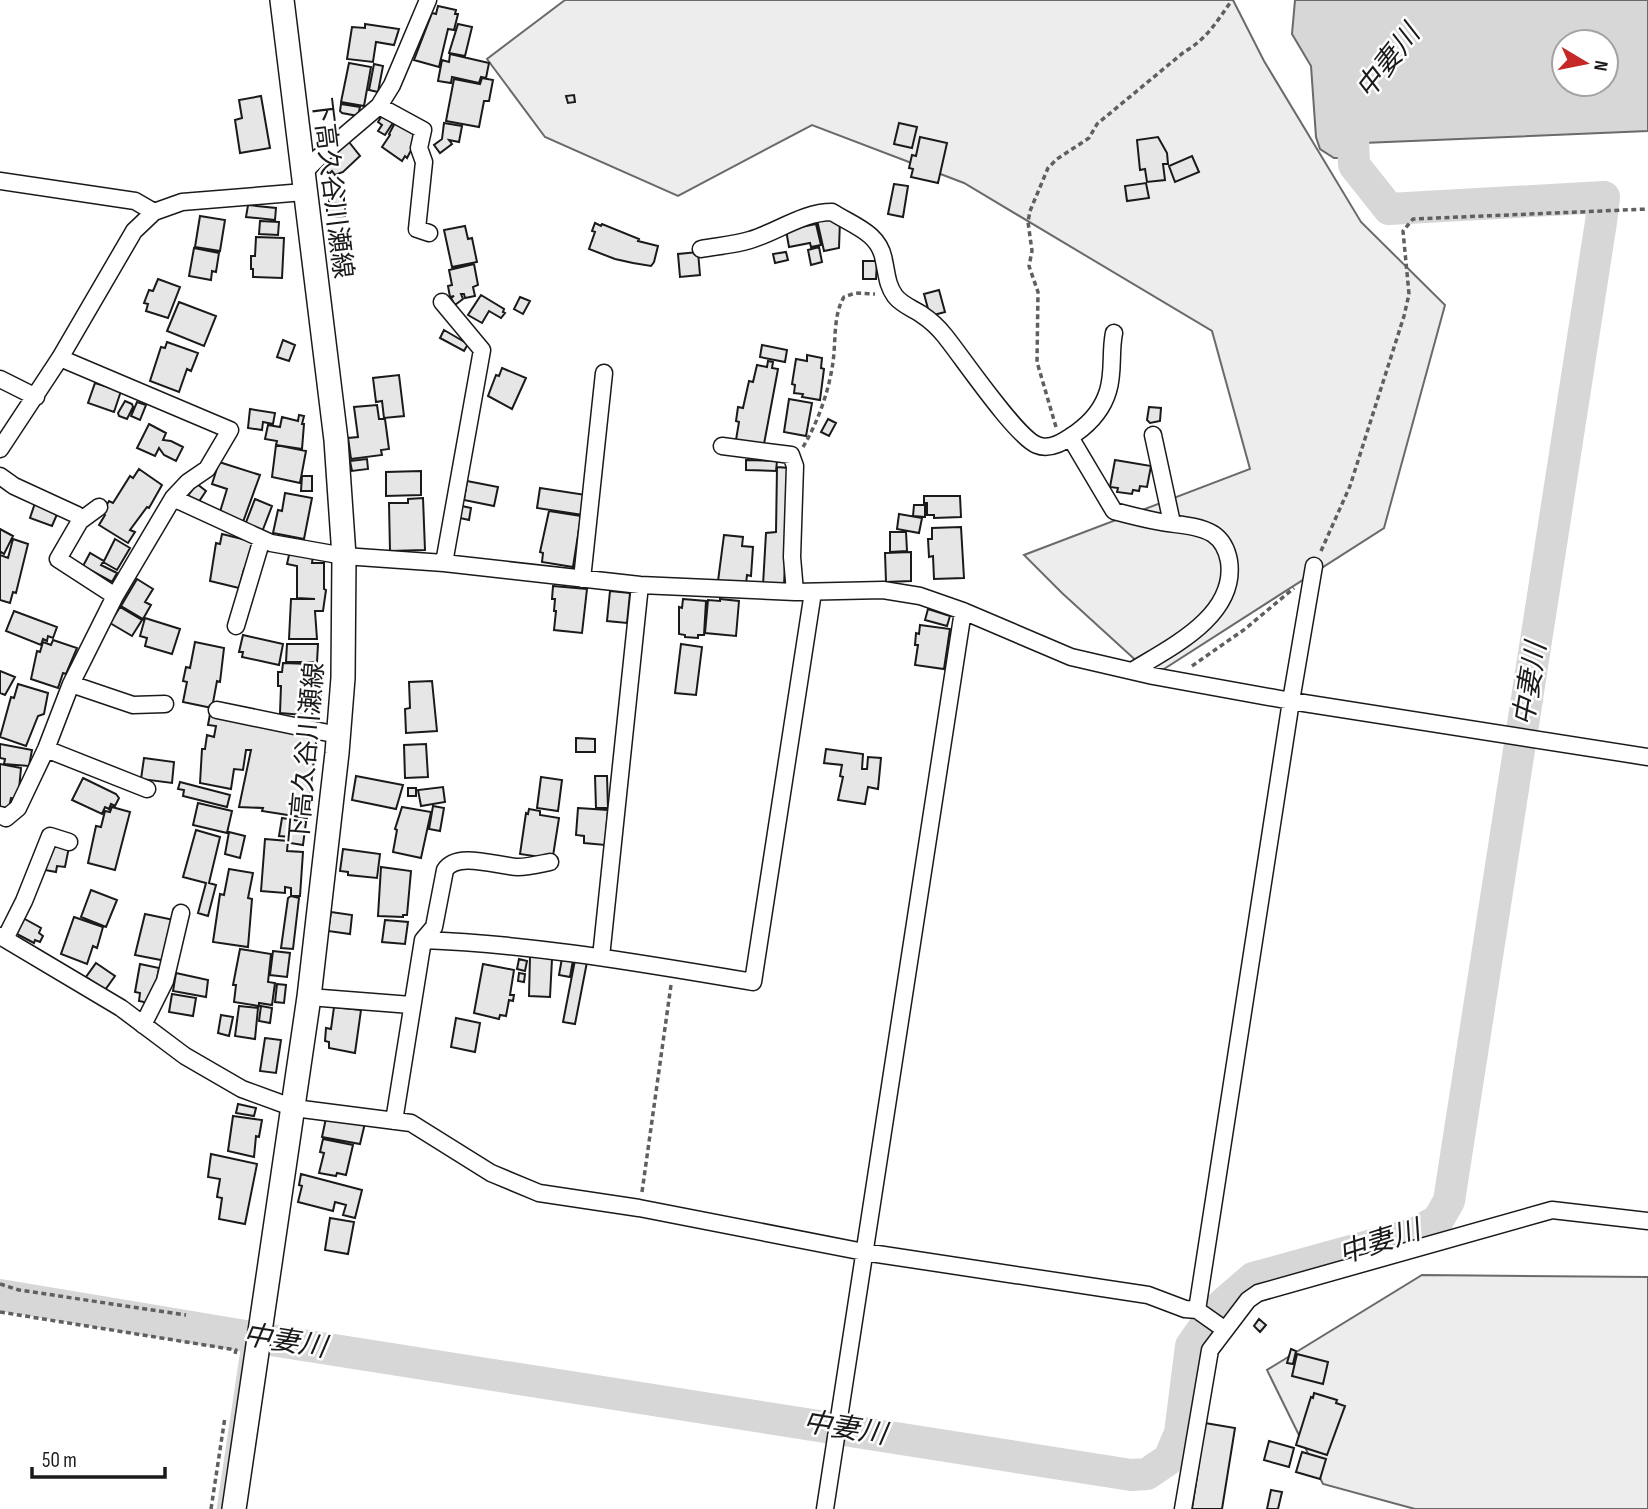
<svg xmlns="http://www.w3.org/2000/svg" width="1648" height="1509" viewBox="0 0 1648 1509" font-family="'Sofia Sans Condensed','Noto Sans JP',sans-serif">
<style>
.green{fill:#ededed;stroke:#6a6a6a;stroke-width:2}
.water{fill:#d7d7d7;stroke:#6a6a6a;stroke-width:2;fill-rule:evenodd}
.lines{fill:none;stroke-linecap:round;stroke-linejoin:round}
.stream{stroke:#d7d7d7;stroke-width:5}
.river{stroke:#d7d7d7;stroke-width:32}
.building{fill:#e6e6e6;stroke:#1a1a1a;stroke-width:2}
.street-casing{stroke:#1a1a1a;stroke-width:19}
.secondary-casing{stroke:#1a1a1a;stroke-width:26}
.path{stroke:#5f5f5f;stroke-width:3.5;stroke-dasharray:5 3.5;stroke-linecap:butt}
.street{stroke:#fff;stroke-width:16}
.secondary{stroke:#fff;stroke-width:23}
.labels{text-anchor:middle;stroke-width:5;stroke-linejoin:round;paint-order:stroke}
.street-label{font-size:26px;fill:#1a1a1a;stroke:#fff}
.water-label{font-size:28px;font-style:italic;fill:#1a1a1a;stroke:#fff}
</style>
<rect width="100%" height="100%" fill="#fff"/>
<!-- green -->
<path class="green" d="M565,0H1233L1264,61L1361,222L1445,305L1384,528L1153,676L1062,593L1024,555L1250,469L1212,331L964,183L812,125L678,196L545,137L487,59Z
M1422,1275L1648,1277V1509H1415L1323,1484L1267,1370Z"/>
<!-- water -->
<path class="water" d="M1295,0H1648V131L1363,143L1346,158H1334L1320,149L1316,137L1311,66L1292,34ZM1564,42H1606V84H1564Z"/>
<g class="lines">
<!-- stream -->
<path class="stream" d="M219,1509L245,1336"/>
<!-- river -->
<path class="river" d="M0,1295L245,1336L1131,1475L1147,1474L1169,1459L1180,1433L1191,1346L1217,1309L1253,1278L1416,1233L1438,1220L1449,1201L1601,222L1604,197L1389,209L1354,165L1352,108"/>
</g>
<!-- building -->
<path class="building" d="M438,6L456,10L455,14H458L454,30L448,29L439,67L414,60L432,13L436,14Z
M365,24L399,29L394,45L376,42L373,62L347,59L352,27L365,28Z
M458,24L472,27L465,56L449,53Z
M450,54L489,63L486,78L481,77L479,83L452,77L451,83L438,81L442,60L449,62Z
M349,63L371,67L364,106L341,102Z
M374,64L383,66L378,92L369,90Z
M482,78L493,80L489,101H484L479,127L446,121L454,79L480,84Z
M574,95L575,102L568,103L566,96Z
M261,96L270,148L240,153L235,120L242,118L239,100Z
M341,104L360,107L358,116L342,113L340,111Z
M383,114L394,121L385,135L378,131L382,125L378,122Z
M396,121L419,135L407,158L405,156L402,161L382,147L390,135L389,134Z
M444,123L462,126L459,142L449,140L452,144L440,153L434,145L442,139Z
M899,123L917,127L912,148L894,144Z
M920,137L947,143L938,183L911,177L913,169L909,168L912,155L916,156Z
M1158,137L1167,153L1168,164H1163L1165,180L1147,182L1145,169L1140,170L1137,140Z
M349,142L360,156L343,172L335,175L332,171L329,174L321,164Z
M1192,156L1199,172L1175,182L1169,166Z
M1146,183L1149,198L1127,201L1125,186Z
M894,184L908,186L903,217L888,214Z
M344,194V203L329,204V195Z
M248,205L276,208L275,220L246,217Z
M345,206V216L327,217V207Z
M200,216L225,220L220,251L195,247Z
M835,217L840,220L839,248L824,251L817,220Z
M260,221L279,222L278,235L259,234Z
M595,223L601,226L602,224L639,239L638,241L658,246L654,262L651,266L633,263L615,259L589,249L595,232L592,231Z
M816,224L821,245L811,247L810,243L789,247L786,230Z
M465,226L468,239L472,238L477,262L452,267L444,230Z
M256,237L284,238L282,278L253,277V269H251V256H255Z
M819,247L822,262L811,265L808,250Z
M194,248L219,253L216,272L212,271L211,280L189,276Z
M698,252L700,275L680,277L678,254Z
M786,252L788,260L775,263L773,254Z
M863,261H877L876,279H863Z
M474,264L478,285L473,287L475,296L465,298L464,294H461L463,299L455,305L451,298L454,296L450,297L448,286L452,285L449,270Z
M158,279L180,287L168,318L146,311L148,304L144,303L149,290L153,291Z
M939,290L945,312L930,316L924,294Z
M481,295L504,309L503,312L505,313L501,318L489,311L482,323L468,315Z
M520,297L530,301L523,314L514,309Z
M179,302L216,316L204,346L167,331Z
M444,330L468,344L464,351L440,338Z
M283,340L295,345L289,361L277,357Z
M167,342L198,353L191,371L187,369L179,392L150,381L161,347L165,348Z
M762,345L787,350L785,362L760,357Z
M807,355L822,358L821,368L824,369L820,400L802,397L803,394L794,393L795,385L792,384L796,359L807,361Z
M768,361L773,362L772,368L778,369L764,444L736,440L739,422L736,421L738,407L743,408L749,381L753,382L757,365L767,367Z
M502,368L526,378L512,409L488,396L496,375L499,376Z
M399,375L404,416L384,418L382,401L376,402L373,378Z
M95,383L121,391L114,412L88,403Z
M789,399L812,403L806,436L784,432Z
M125,401L132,404L133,407L127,419L119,416L118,413Z
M137,402L146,405L140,420L131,416Z
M377,405L379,419H385L389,449L381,450L382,455L351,459L348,438L358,437L354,407Z
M1149,407L1161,408L1160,421L1150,423L1147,420Z
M250,409L275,413L273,424L263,422L262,430L248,428Z
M299,415L304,416L302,424H304L302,449L276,445L277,441L265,439L268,425L280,427L282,417L298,421Z
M828,419L836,423L829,436L821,432Z
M149,424L166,433L163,440L171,441L183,447L176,461L164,455L159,448L155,456L137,448Z
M276,445L306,451L300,483L272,477Z
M367,459L368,469L352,471L350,461Z
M746,460L777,461L776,471L746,470Z
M1115,460L1151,466L1147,487L1140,486L1139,491L1133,490L1132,494L1117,492L1118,488L1110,487Z
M219,462L260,475L243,522L219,515L227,489L212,484Z
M777,467L789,468L784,586L763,585L766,533L776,532Z
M139,469L162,485L149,508L147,507L130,530L135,532L128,543L99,525L105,515L102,513L109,501L113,503L130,476L133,478Z
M421,471V495L386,496V472Z
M302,476H312V491H301Z
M467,481L498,487L494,506L464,500Z
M197,484L206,491L196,506L186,498Z
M540,488L586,495L583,515L537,508Z
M285,493L312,498L304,539L273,533L278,510L282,511Z
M924,496H960L961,517L934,518V515H927V503H924Z
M423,498L425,550L390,551L389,503H408V499Z
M255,499L272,506L262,532L245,525Z
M35,503L58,512L52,526L30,518Z
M914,505H925V517L913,516Z
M462,506L471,508L469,520L460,518Z
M549,511L581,516L573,567L542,562L543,553L540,552Z
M899,514L922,518L919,533L897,529Z
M961,527L964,578L934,579L933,556L929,557L928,539H932V528Z
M0,529L13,536L4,554L1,552L0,554Z
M890,532H906L907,551L890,552Z
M222,534L254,542L248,570L244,569L239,588L210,581L216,543L220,544Z
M724,535L743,537L742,546L753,547L751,576L747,575L746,584L718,581Z
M13,539L28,544L16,593L13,592L10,603L0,600V555L8,558Z
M115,539L130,548L117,570L103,562L101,565L117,573L112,582L83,566L90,553L104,561Z
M911,552V581L886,582L885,553Z
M292,553L313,556L312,563H324V589L326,590L323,611H315L317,639H289L291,599H315L297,598V566L287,564L289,555Z
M137,579L153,589L145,602L151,605L143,619L121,606Z
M553,586L587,589L582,633L554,630L556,611H554L555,599H552Z
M610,591L630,593L627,623L607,621Z
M683,599L706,601L704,635H698V638L685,637V635L679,634V607L682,608Z
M720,599L739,601L736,636L705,633L708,600L720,601Z
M120,607L142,620L132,636L110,623Z
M928,609L950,616L947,626L925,620Z
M14,611L57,627L53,638L48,636L47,641L43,639L41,645L6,631Z
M145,618L180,629L172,654L145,646L147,638L140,636Z
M920,625L950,629L944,669L915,665L918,645H915L916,633L919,634Z
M243,635L283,644L279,665L242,657L243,652H239Z
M53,640L77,648L66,674L63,673L58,688L31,679L37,651L40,652L43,642L51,645Z
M195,642L224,648L220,682L217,681L212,708L183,702L187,682L183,681L186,667L190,668Z
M287,644H318L317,662H286Z
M681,644L702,647L696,695L675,693Z
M283,663L310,664L308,705H304L303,715L280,713L281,686H278V672H282Z
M0,671L15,677L5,695L0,693Z
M432,681L437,731L406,733L405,709L410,708L409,682Z
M315,683H322L319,716H312Z
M18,684L48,693L44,714L38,716L26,746L0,737L11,697L14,698Z
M210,714L317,735L307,818L262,811L263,808L239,807L251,750H246L243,770L234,769L231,789L200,783L202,749H205L207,735L214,737L216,726L208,725Z
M576,738L595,739V752H576Z
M0,744L32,750L29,766L4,764L5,759L0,758Z
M426,744L428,777L405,778L404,745Z
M826,749L863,754L862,769H867L868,757L881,758L878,789L868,787L865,804L838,800L843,777L840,776L842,765L824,763Z
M144,758L174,762L172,783L141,779Z
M0,764L21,768L18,800L11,798L9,808L0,807Z
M356,776L403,785L396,809L352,800Z
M595,776H607L608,808H596Z
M541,777L562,780L558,811L537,808Z
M83,778L116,794L119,798L115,806L111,804L109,809L105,807L102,814L72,800Z
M180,782L230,795L227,807L183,796L184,790L178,789Z
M443,787L445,802L421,806L418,790Z
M408,788H416V796H408Z
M198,803L232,811L227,833L193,825Z
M433,806L444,808L440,831L429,829Z
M112,807L130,812L115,870L88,863L96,826L101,827L105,811L110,812Z
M402,807L431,812L421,858L393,852L397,830L395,829Z
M578,808L608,810L605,845L584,843V836L576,835Z
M529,809L540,811V815L559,818L553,856L547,858L520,854L526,813L528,814Z
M282,818L306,822L303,845L290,843L291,837L279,836Z
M196,830L220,837L209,883L216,885L208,916L198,913L206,883L183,877Z
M229,832L245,836L240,858L225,854Z
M265,839L288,841L287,851L303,852L300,896H291V888L285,887V893L261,891Z
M51,844L69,847L65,867L57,866L56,872L45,870Z
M343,849L380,854L377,878L348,875V872L340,871Z
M381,867L411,871L407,915H403V917L378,916Z
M229,869L253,873L248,898L252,899L248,947L213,942L220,894L224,895Z
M91,890L117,900L106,927L81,917Z
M291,896L299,898L293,949L281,948L288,898Z
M331,912L352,915L350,934L328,931Z
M145,914L174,920L166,961L135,955Z
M74,917L103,927L97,948L93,946L87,964L61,954Z
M23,918L41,928L39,933L43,936L40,942L35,940L34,943L15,933Z
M385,920L408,922L405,944L382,942Z
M240,949L271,954L268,982L275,983L272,1005L259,1003V1006L234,1002L236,985H233Z
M273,951L290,953L287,977L270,975Z
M530,956L548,957V959H552L550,997L529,996Z
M562,958L573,960L570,977L559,975Z
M519,959L527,961L525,971L517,969Z
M575,960L587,962L575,1024L563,1022Z
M96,963L115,976L105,990L86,977Z
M140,964L159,968L154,995L148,1003L139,1001L140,993L135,992Z
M483,964L514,970L510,995H514L513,1001L509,1000L506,1016L500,1015L499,1019L474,1013Z
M176,973L208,980L206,997L173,991Z
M519,973L525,974L524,982L518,981Z
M277,984L286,985L284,1003L275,1002Z
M172,994L196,998L193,1016L169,1012Z
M239,1006L258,1008L255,1039L235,1036Z
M261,1006L272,1008L270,1023L259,1021Z
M334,1007L361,1010L355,1053L329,1048V1042L325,1041L326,1028L331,1029Z
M221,1015L233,1017L229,1036L218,1033Z
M456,1018L480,1023L475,1052L451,1047Z
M265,1038L281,1040L276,1073L260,1071Z
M238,1104L256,1108L254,1116L236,1113Z
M233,1116L262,1120L259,1137L256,1136L254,1157L228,1151Z
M326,1118L365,1123L360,1144L322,1137Z
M323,1139L353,1145L346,1175L337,1173L336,1176L319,1173L324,1153L320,1152Z
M211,1154L257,1164L245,1224L219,1219L222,1198L217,1197L220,1179L208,1177Z
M301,1174L362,1190L355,1218L343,1215L346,1205L335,1202L333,1211L298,1202L302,1186L299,1185Z
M330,1218L354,1222L348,1254L325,1250Z
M1259,1319L1266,1325L1260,1332L1254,1326Z
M1291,1349L1296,1351L1293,1364L1287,1363Z
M1297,1354L1328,1362L1323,1384L1292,1376Z
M1314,1393L1337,1400L1336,1403L1345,1406L1327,1455L1296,1445L1311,1397L1313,1398Z
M1205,1423L1235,1428L1222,1509H1192Z
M1269,1441L1294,1448L1289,1467L1264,1460Z
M1302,1452L1326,1459L1320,1479L1296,1472Z
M1271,1490L1282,1492L1278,1509H1267Z"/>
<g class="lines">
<!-- street casing -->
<g class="street-casing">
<path id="street" d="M379,106L423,130L419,148L424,162L417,229L429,233
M302,174L319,157L379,106L392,85L428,0
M0,181L135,201L154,212
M701,249C717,246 734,245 750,240C777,232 803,212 832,212C854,226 880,233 884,261C887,274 887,285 895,296C902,305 912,308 921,314C930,320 938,327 945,336C962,357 1016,437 1037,445C1051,451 1066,440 1076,433C1090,423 1103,408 1108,391C1114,372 1110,352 1114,333
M442,302L482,350L444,563
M0,379L36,397
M1153,435L1172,523
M1070,437L1114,511C1129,515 1145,519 1161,522C1178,525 1198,525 1213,534C1222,540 1227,550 1229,561C1237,616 1171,647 1132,671
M722,446L791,455L795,466L792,557L795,592
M0,449L60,358L134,231L154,212L182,202L304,192
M0,476L14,486L77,515L80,521
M173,498L271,543L344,556L444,563L640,585L795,592L883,590L920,596L963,611L1071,657L1153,676L1291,701L1648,757
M99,507L80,521L58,559L115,596
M582,579L604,373
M236,626L262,539
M71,684L133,705L165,704
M217,710L338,735
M46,749L147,789
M0,815L6,818L18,808L46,749L71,684L115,596L173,498L188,482L207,469L230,430L60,358
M0,936L121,1008L185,1056L242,1089L294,1108L411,1123L491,1173L539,1193L639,1208L864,1252L1148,1295L1185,1309L1197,1310L1224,1329
M5,939L24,901L50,836L69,842
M423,940C534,944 644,964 753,982L813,592
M601,957L640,585
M309,997L411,1005
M143,1025L165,981L181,913
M394,1121L423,940L434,927L445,870C457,851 497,866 518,867C528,867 540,864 550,862
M1197,1310L1291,701L1314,566
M825,1509L963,611
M1183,1509L1210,1350L1248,1300L1258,1293L1552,1210L1648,1221"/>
</g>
<!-- secondary casing -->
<g class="secondary-casing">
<path id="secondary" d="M234,1509L309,997L337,753L343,678L344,556L336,440L282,0"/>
</g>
<!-- path -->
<path class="path" d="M1056,427L1037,362L1038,292L1029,266L1032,251L1028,222L1030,211L1048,168L1057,159L1089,138L1097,124L1184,52C1206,40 1218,20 1232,0
M803,447C818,422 829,391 833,362C836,341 833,315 844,297L855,293L875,294
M1321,551L1350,486L1404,316L1409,294L1403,231L1413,219L1648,209
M1192,666L1245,629L1294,588
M642,1192L671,985
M0,1284L19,1290L186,1315
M0,1312L236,1350L235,1354
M211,1509L225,1417"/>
<!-- street -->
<use href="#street" class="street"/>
<!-- secondary -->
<use href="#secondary" class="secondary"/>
</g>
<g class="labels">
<!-- street labels -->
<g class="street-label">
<text transform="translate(333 188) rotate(83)" y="9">下高久谷川瀬線</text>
<text transform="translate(306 753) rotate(-85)" y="9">下高久谷川瀬線</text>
</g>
<!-- water labels -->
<g class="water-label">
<text transform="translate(1387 61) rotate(-52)" y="10">中妻川</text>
<text transform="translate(1529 684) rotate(-81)" y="10">中妻川</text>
<text transform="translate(1379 1241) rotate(-18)" y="10">中妻川</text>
<text transform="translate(285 1340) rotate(9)" y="10">中妻川</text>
<text transform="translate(845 1427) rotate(9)" y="10">中妻川</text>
</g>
</g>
<!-- north arrow -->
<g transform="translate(1585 63) rotate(100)"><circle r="33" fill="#ffffff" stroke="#a3a3a3" stroke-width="2"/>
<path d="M0-5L12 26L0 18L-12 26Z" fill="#c62828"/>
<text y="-10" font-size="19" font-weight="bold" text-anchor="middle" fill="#1a1a1a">N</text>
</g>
<!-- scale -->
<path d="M32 1467v10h133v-10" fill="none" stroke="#1a1a1a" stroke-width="3.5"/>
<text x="42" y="1467" font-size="21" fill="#1a1a1a" stroke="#ffffff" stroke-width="5" paint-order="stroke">50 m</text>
</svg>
